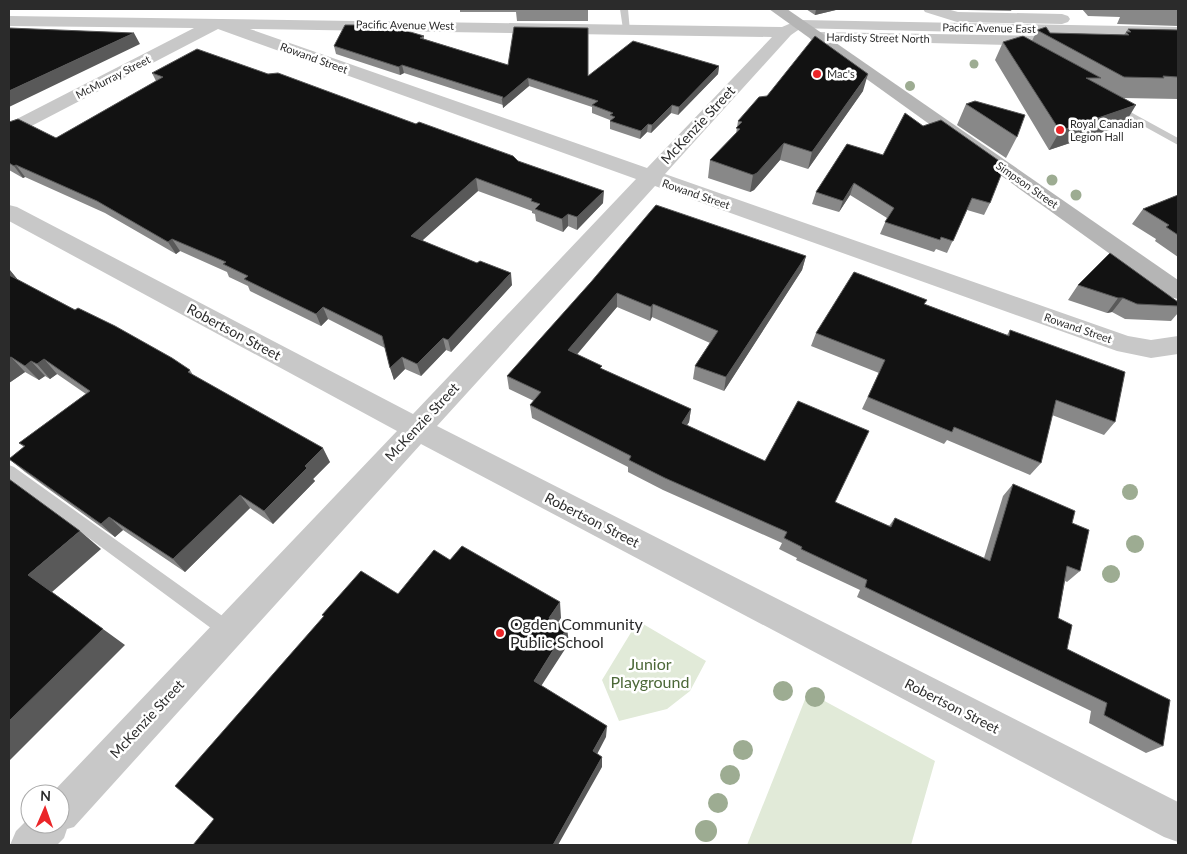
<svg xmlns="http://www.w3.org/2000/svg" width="1187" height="854" viewBox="0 0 1187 854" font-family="Lato,sans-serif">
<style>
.green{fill:#e1ead8}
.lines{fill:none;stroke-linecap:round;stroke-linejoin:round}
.service{fill:#c8c8c8;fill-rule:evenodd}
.minor{fill:#c8c8c8;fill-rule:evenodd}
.tertiary{fill:#c8c8c8;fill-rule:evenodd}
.secondary{fill:#b5b5b5;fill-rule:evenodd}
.tree{fill:#9dac92}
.wall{fill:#888}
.shaded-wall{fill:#595959}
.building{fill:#121212;stroke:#595959}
.poi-dot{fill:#eb2528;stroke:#fff;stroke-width:2}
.labels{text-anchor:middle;stroke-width:5;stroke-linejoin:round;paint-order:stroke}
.far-street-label{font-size:11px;fill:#2b2b2b;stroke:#fff}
.far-poi-label{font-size:11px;fill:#2b2b2b;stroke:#fff;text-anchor:start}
.street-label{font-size:14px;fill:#2b2b2b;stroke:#fff}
.near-poi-label{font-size:16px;fill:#2b2b2b;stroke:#fff;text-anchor:start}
.near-park-label{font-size:16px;fill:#4c6838;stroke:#fff}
</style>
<rect width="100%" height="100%" fill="#fff"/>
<!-- green -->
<path class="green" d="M638,621L706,661L690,691L667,709L619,721L602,680Z
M808,692L935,761L911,845H747Z"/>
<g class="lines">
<!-- service -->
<path class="service" d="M620,9H628L630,31L623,29Z
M1114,103L1178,138V145L1111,108L1109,106Z
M9,465L14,467L235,625L237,631L235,637L229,639L223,637L9,479Z"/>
<!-- minor -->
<path class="minor" d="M923,9H947L958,12L1062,14L1068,16L1070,19L1068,22L1062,24L957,22L925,12Z
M9,16L782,27L796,21L802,23L804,26L791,35L665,174L1128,336L1151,340L1178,336V354L1151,358L1117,351L655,186L437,426L1178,802V842L1164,837L421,444L74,827L67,829L64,838L57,845H10L16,831L30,817V824H60V794H51L397,431L9,221V205L17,207L413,414L636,179L218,29L16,134L9,136V123L194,28L9,26ZM250,29L772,37L647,168Z
M817,32L1044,36L1050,38L1052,41L1050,44L1044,46L811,40L809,37L811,34Z"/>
<!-- tertiary -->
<path class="tertiary" d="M800,20L1178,27V37L794,28L792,25L794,22Z"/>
<!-- secondary -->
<path class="secondary" d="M769,9H787L1178,280V299L1170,297Z"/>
</g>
<!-- trees -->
<g class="tree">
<circle cx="974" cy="64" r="4.5"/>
<circle cx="910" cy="86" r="5"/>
<circle cx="1052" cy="180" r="5.5"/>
<circle cx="1076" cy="195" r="5.5"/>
<circle cx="1130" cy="492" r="8"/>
<circle cx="1135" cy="544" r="9"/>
<circle cx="1111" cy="574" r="9"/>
<circle cx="783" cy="691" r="10"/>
<circle cx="815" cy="697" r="10"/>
<circle cx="743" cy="750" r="10"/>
<circle cx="730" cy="775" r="10"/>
<circle cx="718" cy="803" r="10"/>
<circle cx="706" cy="831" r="11"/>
</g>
<!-- wall -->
<path class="wall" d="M460,9H588V21H517L516,12H460Z
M806,9H840L815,15Z
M968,9H1012L1011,11L967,10Z
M1082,9H1178V26L1117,24L1120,17L1088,16Z
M1128,29L1178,30V99L1123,98L1124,125L1049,150L995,60L1003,42L1032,41L1037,30L1050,33L1124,35Z
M424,36V39L508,65L588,76L719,66L718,74L678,115L671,113L651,133L647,132L640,139L610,129V120L592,113V107L529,86L503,108V105L404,73L400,75L336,54L334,46Z
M152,73L268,74L416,124L518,161L603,203L577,230L568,226L563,232L536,221L535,214L532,213V211L478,191L422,240L512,285L451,352L446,350L421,376L405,369L394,380L385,348L328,319L321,326L250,291L248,286L229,277L227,272L180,251L176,254L105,213L25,177L23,178L9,170V122L56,138L156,81Z
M863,91L808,169L780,160L754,190L750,192L708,178L710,160L736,134L738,121Z
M966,104L1017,137L1006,158L957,125Z
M847,144L990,203L984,215L967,210L947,253L936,249L934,252L880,234L887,218L850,195L839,212L812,204L816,192Z
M1178,195V257L1155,241L1156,239L1132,224L1143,209Z
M806,256L802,270L724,391L693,379L695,366L710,343L652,317L650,321L617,307L576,354L602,369L691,409L689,422L687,425L835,502L889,526L895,518L984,558L1003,496L1013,484L1072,523L1080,571L1067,582L1065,581L1058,618L1067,649L1163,746L1146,753L1089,723L1091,711L857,597L860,590L796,560L797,558L779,549L782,543L663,490L628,472V467L532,418L530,405L534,401L509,389L507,376L591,282Z
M9,269L18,280L190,370L193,375L330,462L313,479L315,481L273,524L250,508L185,572L123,530L115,537L25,472L9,459L24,447L19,443L86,394L57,374L50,379L45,376L39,380L25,372L9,383Z
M1078,285L1178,302V313L1171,321L1125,319L1112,312L1107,313L1068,300Z
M924,304L1007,335L1010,330L1115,422L1104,435L1052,415L1041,463L1030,475L947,440L944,444L862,409L879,373L811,346L816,333Z"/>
<!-- shaded-wall -->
<path class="shaded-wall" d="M816,9H840L815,15Z
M134,33L140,44L9,107V91Z
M402,65L404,73L400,75L399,67Z
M719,66L718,74L678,115L679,107Z
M868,74L863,91L808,169L812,152Z
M528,78L529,86L503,108L502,100Z
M672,105L671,113L651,133L652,125Z
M1136,105L1124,125L1049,150L1060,131Z
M648,124L647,132L640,139L641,131Z
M784,143L780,160L754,190L750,192L753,175Z
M16,165L25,177L23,178L14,166Z
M476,178L478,191L414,248L411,236Z
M854,183L850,195L839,212L843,201Z
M604,191L603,203L577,230V217Z
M568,214V226L563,232L562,219Z
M172,239L180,251L176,254L168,242Z
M806,256L802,270L724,391L726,377Z
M9,269L18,280L9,282Z
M511,273L512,285L451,352L448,340Z
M617,293V307L569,364L568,350Z
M1118,298H1123L1112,312L1107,313Z
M653,304L652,317L650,321L651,307Z
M323,307L328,319L321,326L316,314Z
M443,338L446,350L421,376L417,364Z
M11,357L25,372L9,383V358Z
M402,357L405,369L394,380L390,368Z
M44,359L57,374L50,379L37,364Z
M31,361L45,376L39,380L25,366Z
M691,409L689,422L680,436L682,423Z
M323,448L330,462L313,479L315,481L273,524L264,511L305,466Z
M240,495L250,508L185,572L173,559Z
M109,517L123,530L115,537L101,524Z
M80,531L101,549L52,592L125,645L9,761V721L28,575Z
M560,602L561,618L551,633L549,618Z
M567,628L569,643L536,694L534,681Z
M607,726L606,737L593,762V751Z
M602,757V767L558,845H553Z"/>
<!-- building -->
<path class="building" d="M345,25H386L424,36L420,38L508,65L514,27L588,28V76L633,41L719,66L679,107L672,105L652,125L648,124L641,131L610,121L615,117L610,115L613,113L592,105L598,101L528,78L502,100L503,97L402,65L399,67L334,46Z
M1046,27L1050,33L1129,35L1126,32H1131L1128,29L1178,30V77L1163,76L1164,78L1124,77L1037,30Z
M9,28L134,33L9,91Z
M815,36L868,74L812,152L784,143L757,173L753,175L710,160L740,129L736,128L742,122L738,121L759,97L767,96Z
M1023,36L1101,78H1086L1136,105L1060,131L1003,42Z
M197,49L268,74L278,73L416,124L419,122L513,156L518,161L604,191L577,217L568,214L562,219L535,209L540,204L531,201L532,199L476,178L411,236L477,263L480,261L511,273L448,340L443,338L417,364L402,357L390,368L382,336L323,307L316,314L244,279L248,276L223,264L226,262L172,239L168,242L97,201L16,165L14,166L9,163V122L18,119L56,138L163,77L152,73Z
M975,101L1025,115L1017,137L966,104Z
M905,113L923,126L941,120L1005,165L990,203L972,198L953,241L941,237L940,240L885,222L894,208L854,183L843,201L816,192L847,144L883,155Z
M1178,195V235L1166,227L1169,225L1143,209Z
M656,205L806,256L726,377L695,366L718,331L653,304L651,307L617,293L568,350L602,366L600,368L691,409L682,423L765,461L798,401L869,431L835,502L891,527L895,518L990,561L1013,484L1075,511L1072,523L1089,530L1080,571L1067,566L1058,618L1072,625L1067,649L1170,700L1163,746L1104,715L1107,703L865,587L867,580L801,549L802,547L784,538L787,532L665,478L629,460L631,456L530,405L541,392L507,376L591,282Z
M1110,253L1178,302V306L1137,304L1123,298H1118L1078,285Z
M854,272L927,300L924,304L1009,336L1010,330L1125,372L1115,422L1056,400L1041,463L954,427L952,432L868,397L885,360L816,333Z
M9,275L75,310L78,308L115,326L172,358L190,370L188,372L323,448L305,466L307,468L264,511L240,495L173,559L109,517L101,524L9,459L25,446L19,443L90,391L44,359L37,364L31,361L25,366L11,357L9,358Z
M9,479L80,531L28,575L103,629L9,721Z
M462,546L560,602L549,618L567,628L534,681L607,726L593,751L602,757L553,845H193L214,819L175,786L324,616L322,615L361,571L398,594L434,550L450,560Z"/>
<!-- markers -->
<g class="poi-dot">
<circle cx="817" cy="74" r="5"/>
<circle cx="1060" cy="130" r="5"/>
<circle cx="500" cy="633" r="5"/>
</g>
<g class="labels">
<!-- far-street labels -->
<g class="far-street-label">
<text transform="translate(405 25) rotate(1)" y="4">Pacific Avenue West</text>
<text transform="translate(989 28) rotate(1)" y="4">Pacific Avenue East</text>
<text transform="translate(878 38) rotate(1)" y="4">Hardisty Street North</text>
<text transform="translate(314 58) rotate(20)" y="4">Rowand Street</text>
<text transform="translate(113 77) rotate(-27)" y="4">McMurray Street</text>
<text transform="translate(1027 185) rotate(35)" y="4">Simpson Street</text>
<text transform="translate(696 194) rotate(19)" y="4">Rowand Street</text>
<text transform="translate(1078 328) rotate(19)" y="4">Rowand Street</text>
</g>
<!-- far-poi labels -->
<g class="far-poi-label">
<text x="827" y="78">Mac's</text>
<text x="1070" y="128">Royal Canadian<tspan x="1070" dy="13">Legion Hall</tspan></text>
</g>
<!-- street labels -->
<g class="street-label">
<text transform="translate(698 125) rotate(-47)" y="5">McKenzie Street</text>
<text transform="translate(234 332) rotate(28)" y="5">Robertson Street</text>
<text transform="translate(422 422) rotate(-47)" y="5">McKenzie Street</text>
<text transform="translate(592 520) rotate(27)" y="5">Robertson Street</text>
<text transform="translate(952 706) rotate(27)" y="5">Robertson Street</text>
<text transform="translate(147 719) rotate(-47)" y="5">McKenzie Street</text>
</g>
<!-- near-poi labels -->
<g class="near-poi-label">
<text x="510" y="630">Ogden Community<tspan x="510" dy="18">Public School</tspan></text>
</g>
<!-- near-park labels -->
<g class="near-park-label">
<text x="650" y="670">Junior<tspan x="650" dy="18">Playground</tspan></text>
</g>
</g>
<!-- border -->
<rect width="1187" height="854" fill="none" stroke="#2b2b2b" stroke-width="20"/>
<!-- north arrow -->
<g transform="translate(45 809) rotate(2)"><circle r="24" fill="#ffffff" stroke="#aaaaaa"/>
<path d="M0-4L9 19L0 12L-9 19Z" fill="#eb2528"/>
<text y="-8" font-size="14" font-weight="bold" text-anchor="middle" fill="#2b2b2b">N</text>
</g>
</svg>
